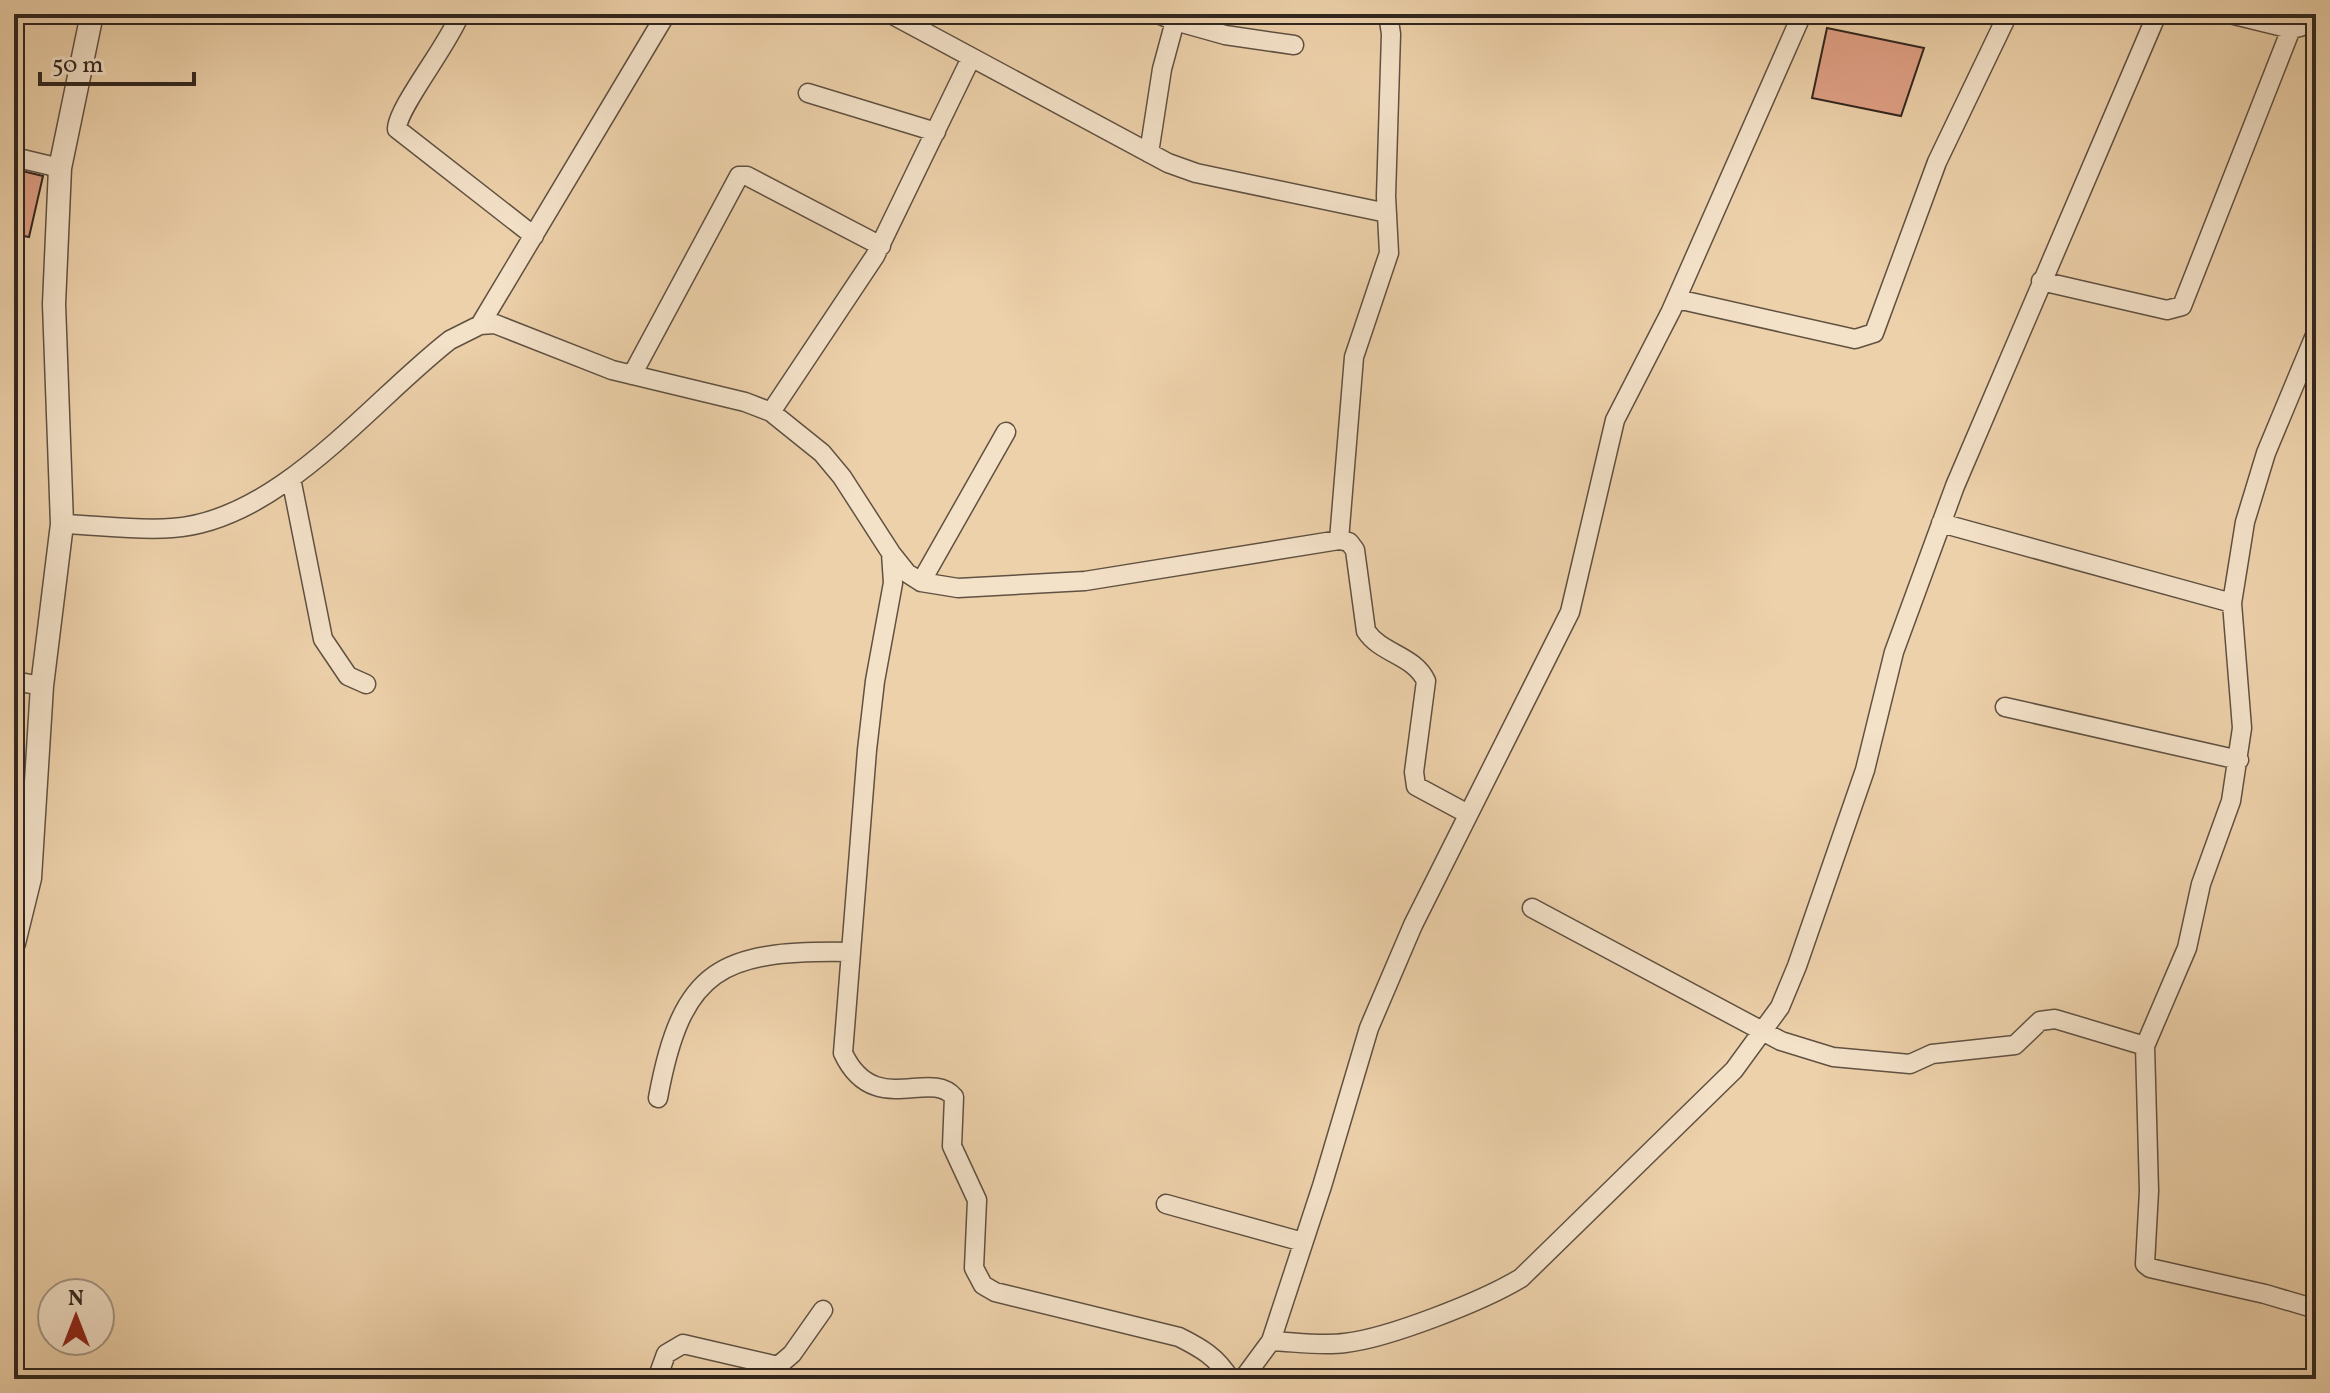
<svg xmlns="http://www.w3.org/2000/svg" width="2330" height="1393" viewBox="0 0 2330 1393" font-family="Vollkorn,serif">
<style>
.building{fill:#e0a085;stroke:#31261f;stroke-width:2}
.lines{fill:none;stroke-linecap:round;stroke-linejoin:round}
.minor-casing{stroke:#605142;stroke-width:21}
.tertiary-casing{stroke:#605142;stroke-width:25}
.minor{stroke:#f3e1c8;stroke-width:18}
.tertiary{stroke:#f3e1c8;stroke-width:22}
</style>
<rect width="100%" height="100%" fill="#edd1aa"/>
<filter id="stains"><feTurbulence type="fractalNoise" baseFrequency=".0025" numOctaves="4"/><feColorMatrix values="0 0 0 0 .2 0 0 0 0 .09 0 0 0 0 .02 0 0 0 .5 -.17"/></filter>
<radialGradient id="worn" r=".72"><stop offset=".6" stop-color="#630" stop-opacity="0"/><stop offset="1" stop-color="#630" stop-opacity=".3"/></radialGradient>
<!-- building -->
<path class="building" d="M1827,28L1924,48L1901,116L1812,98Z
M14,169L43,176L29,237L14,234Z"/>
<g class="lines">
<!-- minor casing -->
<g class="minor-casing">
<path id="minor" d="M460,14C449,44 397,108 397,129L534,236
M891,14L1168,163L1196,173L1387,213
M2230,14L2291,29L2300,27L2306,14
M1175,21L1225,35L1294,45
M808,93L936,132
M1149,153L1162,69L1175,21L1158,14
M14,157L60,168
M2041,281L2167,310L2182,306L2291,29
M1677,299L1855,339L1874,333L1937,162L2008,14
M480,325L666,14
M2316,333L2266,453L2245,522L2232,603L2242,728L2231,801L2201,884L2187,948L2145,1046L2149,1191L2145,1264L2150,1268L2265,1294L2316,1309
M632,375L739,176H747L881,246
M771,412L875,256L971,58
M291,478L323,639L348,676L366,684
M1941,523L2232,603
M62,524C98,525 136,531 172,528C279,521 370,402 450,340L480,325L495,324L612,370L745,402L771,412L822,453L842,477L891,553L907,573L921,582L958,588L1085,581L1339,540L1349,542L1355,550L1366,631C1381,654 1414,655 1426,681L1414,772L1416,786L1468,814
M1339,540L1354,357L1389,253L1386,196L1391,34L1388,14
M891,553L893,583L875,681L867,750L843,1053C874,1119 930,1068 954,1097L952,1146L977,1200L974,1268L983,1285L995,1292L1179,1337C1201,1348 1217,1357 1230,1379
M921,582L1006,432
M14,681L42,686
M2005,707L2239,760
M14,824L33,828
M1532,908L1781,1041L1833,1057L1910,1064L1932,1054L2015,1045L2040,1021L2055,1019L2145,1046
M658,1098C682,967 722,950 849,952
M1166,1204L1303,1242
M1271,1341C1295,1342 1321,1346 1345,1343C1389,1338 1483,1301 1521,1278L1734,1070L1780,1007L1797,966L1865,770L1894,652L1955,486L2157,14
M657,1379L666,1354L683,1344L778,1366L792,1354L823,1310
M1243,1379L1271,1341L1322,1186L1369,1028L1413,925L1570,612L1615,420L1671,311L1802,14"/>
</g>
<!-- tertiary casing -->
<g class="tertiary-casing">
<path id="tertiary" d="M14,943L30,878L42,686L62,524L54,304L60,168L92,14"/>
</g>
<!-- minor -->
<use href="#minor" class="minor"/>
<!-- tertiary -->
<use href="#tertiary" class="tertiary"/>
</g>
<!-- margin -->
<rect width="2330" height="1393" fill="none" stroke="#edd1aa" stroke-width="48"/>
<rect x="16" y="16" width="2298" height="1361" fill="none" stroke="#31261f" stroke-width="4"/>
<rect x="24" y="24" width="2282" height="1345" fill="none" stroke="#31261f" stroke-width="2"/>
<!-- north arrow -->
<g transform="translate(76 1317)"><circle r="38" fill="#f3e1c8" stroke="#a59684" stroke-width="2"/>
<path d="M0-6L14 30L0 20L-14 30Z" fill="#8f2418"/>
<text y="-12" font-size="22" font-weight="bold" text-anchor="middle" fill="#31261f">N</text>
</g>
<!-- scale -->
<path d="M40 72v12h154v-12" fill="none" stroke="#31261f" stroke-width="4"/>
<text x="52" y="72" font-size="24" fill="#31261f" stroke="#f3e1c8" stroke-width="6" paint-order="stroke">50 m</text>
<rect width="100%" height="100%" filter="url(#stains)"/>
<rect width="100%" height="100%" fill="url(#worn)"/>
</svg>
